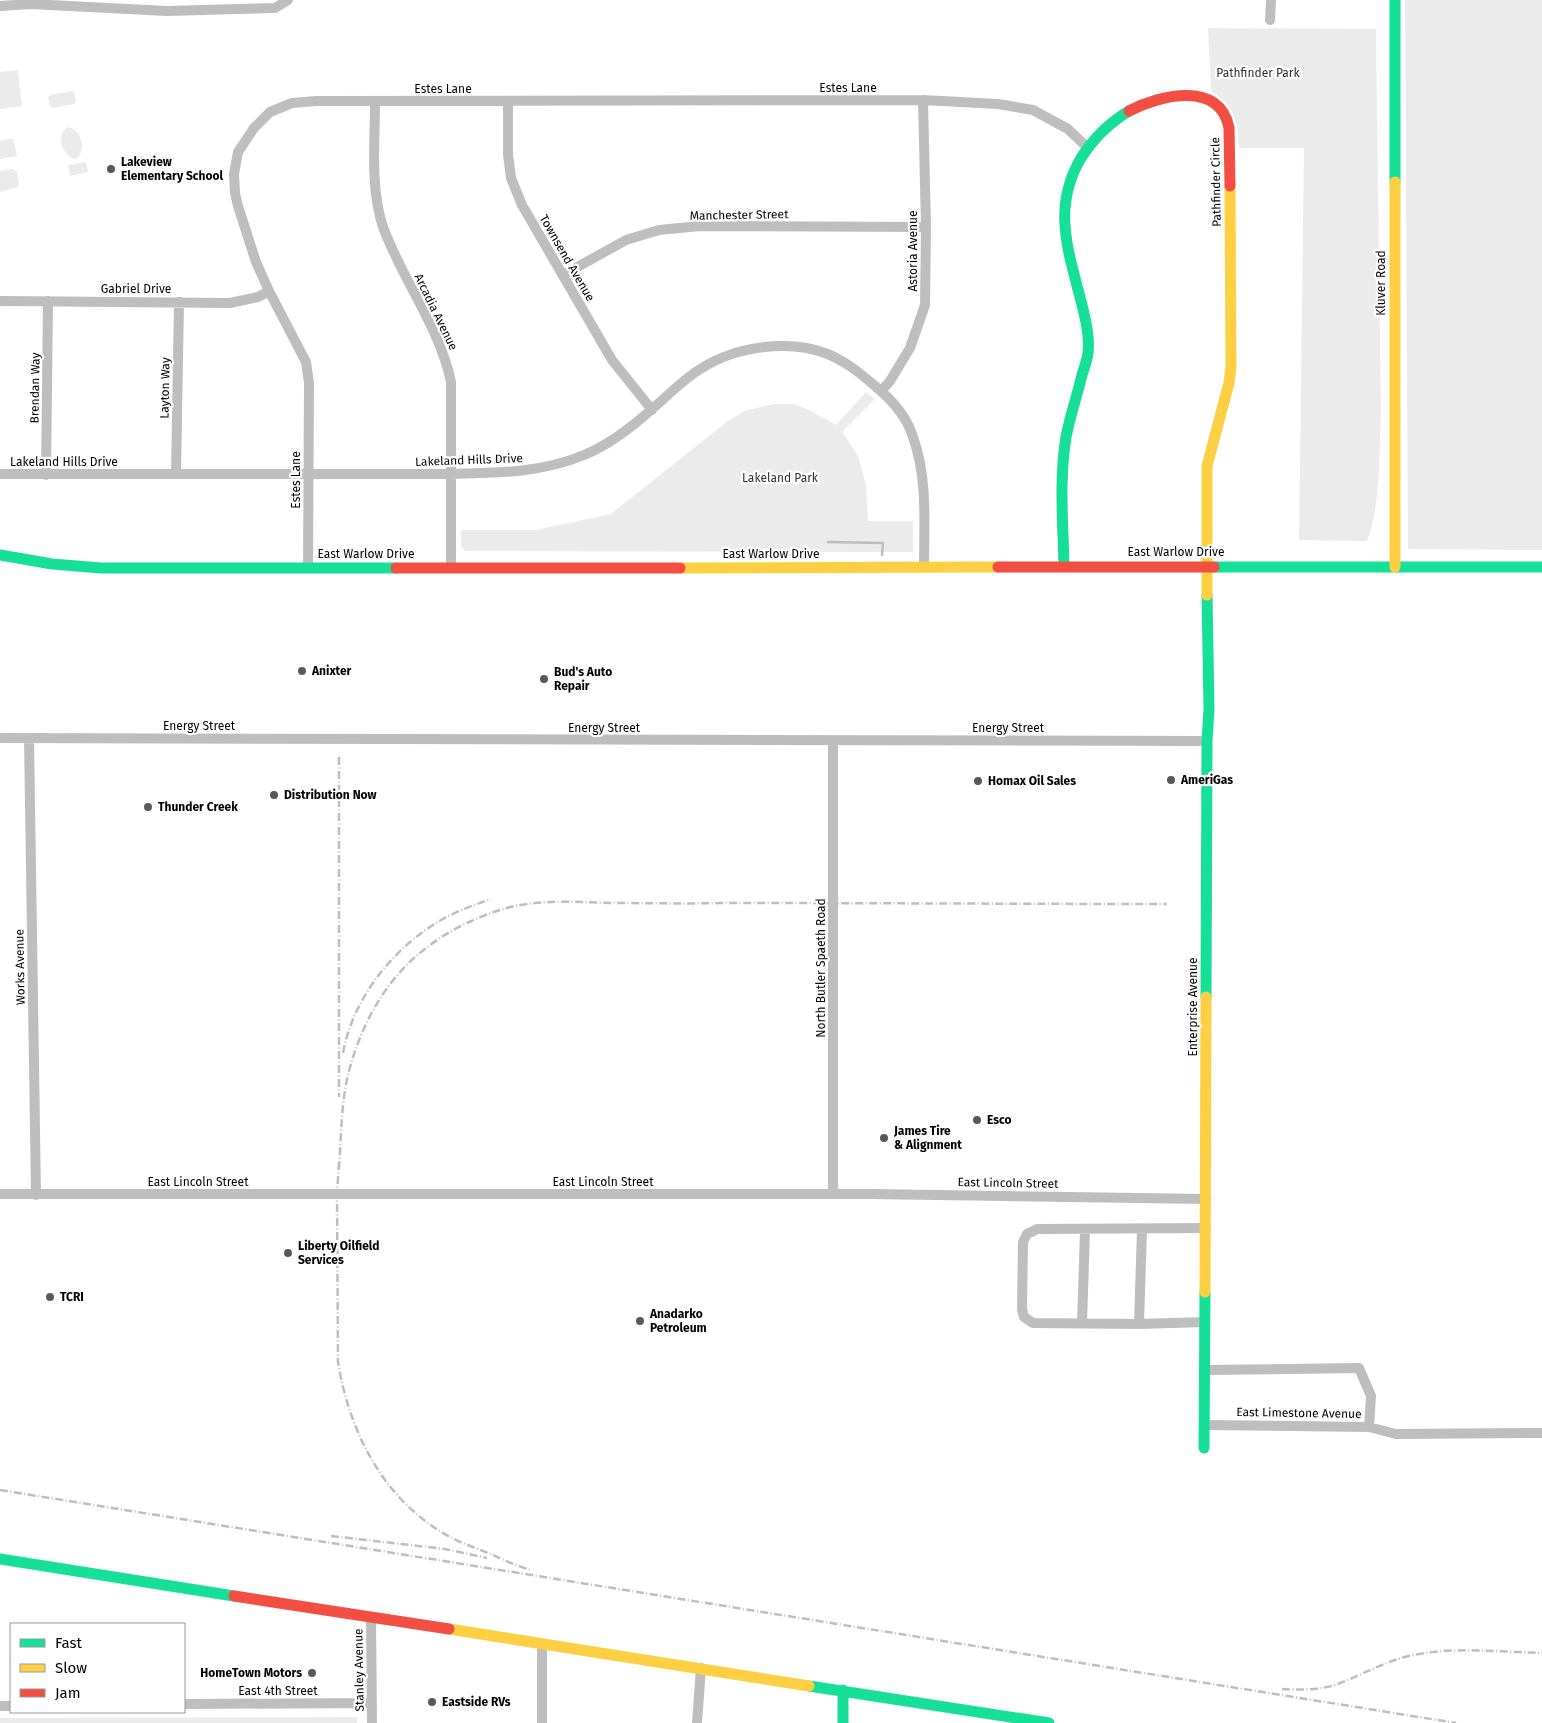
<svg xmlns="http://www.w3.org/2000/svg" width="1542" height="1723" viewBox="0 0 1542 1723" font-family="'Fira Sans',sans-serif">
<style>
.green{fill:#ebebeb}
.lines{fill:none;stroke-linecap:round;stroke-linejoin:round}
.stream{stroke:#bdbdbd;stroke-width:2.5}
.street{stroke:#bebebe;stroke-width:10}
.fast{stroke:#16e098;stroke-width:11}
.slow{stroke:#ffcf43;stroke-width:11}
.jam{stroke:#f24e42;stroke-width:11}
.rail{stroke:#bebebe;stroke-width:2.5;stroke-dasharray:8 2.5 1 2.5;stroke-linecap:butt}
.poi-dot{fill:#595959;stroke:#fff;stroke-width:2}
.labels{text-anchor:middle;stroke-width:4.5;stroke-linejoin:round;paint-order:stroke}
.park-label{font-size:12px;fill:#313131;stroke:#fff}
.street-label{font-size:12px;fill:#000;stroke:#fff}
.poi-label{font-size:12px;font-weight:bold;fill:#000;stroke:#fff;text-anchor:start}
</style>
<rect width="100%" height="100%" fill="#fff"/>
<!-- green -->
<path class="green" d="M1405,0H1542V550L1408,549Z
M1208,28L1376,29L1381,412C1379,450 1381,506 1367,541L1299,540L1304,148H1239C1239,123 1234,104 1211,91Z
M18,70L22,106L0,109V72Z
M72,91L74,92L76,101L74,104L53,108L50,106L48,98L50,95Z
M68,127C82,130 87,150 76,159C62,157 55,135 68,127Z
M13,138L17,156L0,159V141Z
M86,162L88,172L70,176L68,165Z
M13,169L17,172L19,184L18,187L0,192V171Z
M866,392L875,399L842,432L858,455L866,486L868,521H913V552L465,551L461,546V530H536L611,514L724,424L744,411L773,404H794L809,410L836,425Z
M357,1717V1723H0V1718Z"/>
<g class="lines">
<!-- stream -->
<path class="stream" d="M828,542L883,543L882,555"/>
<!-- street -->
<path class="street" d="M0,6L30,4L167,11L275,8L288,0
M1270,20L1271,0
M375,101C375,142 370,188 383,227C402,279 440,328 451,382V568
M508,101V155L511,178L522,205L612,360L652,410
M563,275L626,240L659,230L700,226L926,227
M0,301L230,303L258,297L269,291
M881,391L890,381L910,348L925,305L926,227L923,100
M0,474H451C496,473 541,473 584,455C609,445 632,427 652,409C669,395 683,379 702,368C735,347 788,339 825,353C844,360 860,373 875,386C891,399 907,417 913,437C928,479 924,524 924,567
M176,474L179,302
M46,475L48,301
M308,568L309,383L306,362L269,291L256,262L238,206L235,193L234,174L238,152L254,128L270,112L292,103L316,101L923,100L998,104L1033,110L1068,129L1088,148
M0,738L1207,741
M29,738L36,1195
M833,741V1194
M0,1194H871L1206,1199
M1205,1322L1139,1324L1033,1323L1024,1317L1022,1309L1023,1242L1027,1234L1037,1229L1206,1228
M1082,1324L1085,1230
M1139,1324L1142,1229
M1205,1370L1359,1368L1371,1396L1369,1427
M1204,1425L1369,1427L1396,1434L1542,1433
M371,1617L372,1723
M542,1644V1723
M184,1704L372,1703
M0,1706H11
M697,1723L701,1668"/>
<!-- fast -->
<path class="fast" d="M1395,0V182
M0,555L52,564L101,568H396
M1064,566C1063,523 1059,480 1066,437C1070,416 1077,396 1082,375C1084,368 1087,361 1088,353C1090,336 1085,317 1081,301C1068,250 1052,207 1081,158C1093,139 1109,123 1129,111
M1214,567H1542
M1206,997L1207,741L1209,709L1207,595
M1204,1448L1205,1292
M0,1559L234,1596
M809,1686L1049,1723
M843,1690V1723"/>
<!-- slow -->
<path class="slow" d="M1395,182V567
M680,568L998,567
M1207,595V466L1229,383L1231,366L1230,186
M1205,1292L1206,997
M449,1629L809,1686"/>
<!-- jam -->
<path class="jam" d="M1129,111C1160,95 1220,80 1229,128L1230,186
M998,567H1214
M396,568H680
M234,1596L449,1629"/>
<!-- rail -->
<path class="rail" d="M339,757V1097
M343,1053C353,998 393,948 441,920C457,911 474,905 491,899
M339,1162L337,1195L338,1362C350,1436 387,1506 456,1540C467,1545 478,1549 488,1553C502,1559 516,1566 531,1570
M339,1169C341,1140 341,1108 347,1079C359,1029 383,981 425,949C451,928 488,911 520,905C550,900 580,902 610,903C647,903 684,904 721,903C870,903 1019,904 1167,904
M0,1490L1456,1723
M331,1536L445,1549L487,1558
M1282,1689C1299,1690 1318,1690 1335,1685C1360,1676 1383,1662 1409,1656C1452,1646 1499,1652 1542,1653"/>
</g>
<!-- markers -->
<g class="poi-dot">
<circle cx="111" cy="169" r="5"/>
<circle cx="302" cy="671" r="5"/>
<circle cx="544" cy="679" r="5"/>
<circle cx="1171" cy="780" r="5"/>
<circle cx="978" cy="781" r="5"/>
<circle cx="274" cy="795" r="5"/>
<circle cx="148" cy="807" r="5"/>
<circle cx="977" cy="1120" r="5"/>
<circle cx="884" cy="1138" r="5"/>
<circle cx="288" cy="1253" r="5"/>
<circle cx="50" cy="1297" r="5"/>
<circle cx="640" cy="1321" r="5"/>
<circle cx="312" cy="1673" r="5"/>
<circle cx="432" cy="1702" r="5"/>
</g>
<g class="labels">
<!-- park labels -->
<g class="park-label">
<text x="1258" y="77">Pathfinder Park</text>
<text x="780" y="482">Lakeland Park</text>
</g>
<!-- street labels -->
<g class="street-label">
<text x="848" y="92">Estes Lane</text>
<text x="443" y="93">Estes Lane</text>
<text transform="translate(1216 182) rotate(-91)" y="4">Pathfinder Circle</text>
<text transform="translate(739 215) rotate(-1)" y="4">Manchester Street</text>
<text transform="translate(913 251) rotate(-90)" y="4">Astoria Avenue</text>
<text transform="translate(567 258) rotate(60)" y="4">Townsend Avenue</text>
<text transform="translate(1381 283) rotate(-90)" y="4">Kluver Road</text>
<text x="136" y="293">Gabriel Drive</text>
<text transform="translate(436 312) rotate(64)" y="4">Arcadia Avenue</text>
<text transform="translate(35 388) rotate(-89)" y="4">Brendan Way</text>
<text transform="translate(165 388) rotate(-89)" y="4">Layton Way</text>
<text transform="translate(469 460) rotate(-2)" y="4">Lakeland Hills Drive</text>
<text x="64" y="466">Lakeland Hills Drive</text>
<text transform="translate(296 480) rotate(-90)" y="4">Estes Lane</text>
<text x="1176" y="556">East Warlow Drive</text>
<text x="366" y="558">East Warlow Drive</text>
<text x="771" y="558">East Warlow Drive</text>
<text x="199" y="730">Energy Street</text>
<text x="604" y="732">Energy Street</text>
<text x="1008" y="732">Energy Street</text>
<text transform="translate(20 967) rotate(-91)" y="4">Works Avenue</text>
<text transform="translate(821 968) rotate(-90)" y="4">North Butler Spaeth Road</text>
<text transform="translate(1193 1007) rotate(-90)" y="4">Enterprise Avenue</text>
<text x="198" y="1186">East Lincoln Street</text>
<text x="603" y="1186">East Lincoln Street</text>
<text transform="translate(1008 1183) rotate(1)" y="4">East Lincoln Street</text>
<text transform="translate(1299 1413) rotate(1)" y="4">East Limestone Avenue</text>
<text transform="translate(359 1670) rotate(-91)" y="4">Stanley Avenue</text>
<text x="278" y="1695">East 4th Street</text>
</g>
<!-- poi labels -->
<g class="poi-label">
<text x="121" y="166">Lakeview<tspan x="121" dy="14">Elementary School</tspan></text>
<text x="312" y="675">Anixter</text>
<text x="554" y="676">Bud's Auto<tspan x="554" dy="14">Repair</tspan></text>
<text x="1181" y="784">AmeriGas</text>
<text x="988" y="785">Homax Oil Sales</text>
<text x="284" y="799">Distribution Now</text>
<text x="158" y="811">Thunder Creek</text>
<text x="987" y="1124">Esco</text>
<text x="894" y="1135">James Tire<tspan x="894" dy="14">&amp; Alignment</tspan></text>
<text x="298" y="1250">Liberty Oilfield<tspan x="298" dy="14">Services</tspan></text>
<text x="60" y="1301">TCRI</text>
<text x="650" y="1318">Anadarko<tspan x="650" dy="14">Petroleum</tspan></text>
<text x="302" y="1677" text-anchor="end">HomeTown Motors</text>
<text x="442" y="1706">Eastside RVs</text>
</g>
</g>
<!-- legend -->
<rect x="10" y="1623" width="175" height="90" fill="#ffffff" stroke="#999999"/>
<rect x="20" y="1639" width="25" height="8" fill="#16e098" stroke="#999999"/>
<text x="55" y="1648" font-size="15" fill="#000000">Fast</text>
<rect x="20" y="1664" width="25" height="8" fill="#ffcf43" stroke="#999999"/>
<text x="55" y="1673" font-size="15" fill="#000000">Slow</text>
<rect x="20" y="1689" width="25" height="8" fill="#f24e42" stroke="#999999"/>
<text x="55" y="1698" font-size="15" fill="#000000">Jam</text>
</svg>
